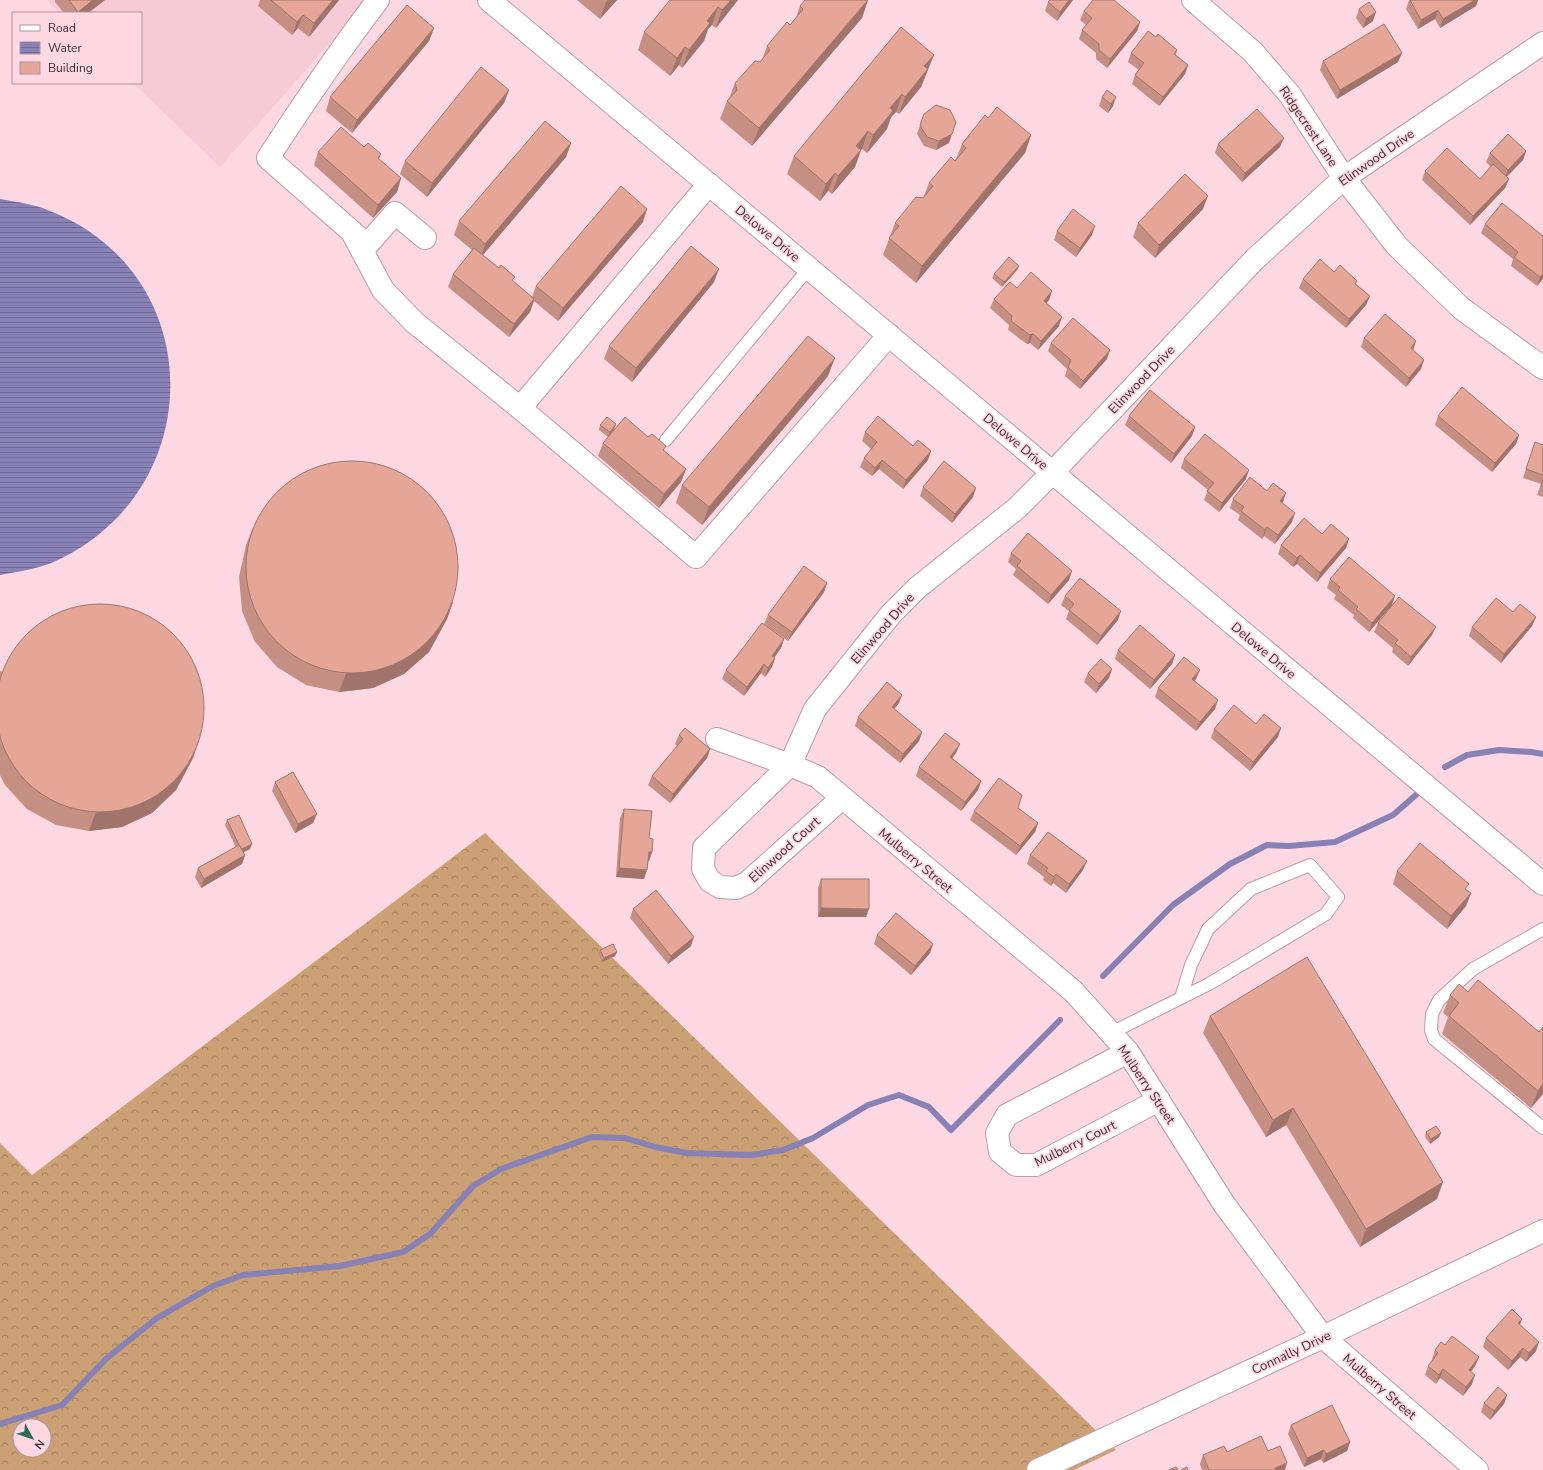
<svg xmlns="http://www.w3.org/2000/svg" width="1543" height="1470" viewBox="0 0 1543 1470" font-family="'Nunito Sans',sans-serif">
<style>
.built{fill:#f7cad8}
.forest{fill:url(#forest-crowns);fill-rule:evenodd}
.water{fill:url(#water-rules)}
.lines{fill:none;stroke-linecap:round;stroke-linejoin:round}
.stream{stroke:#8781b5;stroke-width:6}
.lane-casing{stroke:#bb99a3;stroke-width:14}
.street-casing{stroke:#bb99a3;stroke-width:24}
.secondary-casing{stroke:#bb99a3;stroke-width:24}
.lane{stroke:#fff;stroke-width:12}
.street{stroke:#fff;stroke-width:22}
.secondary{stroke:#fff;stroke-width:22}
.wall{fill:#c58f83}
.shaded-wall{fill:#a0746a}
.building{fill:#e5a698;stroke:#a0746a}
.labels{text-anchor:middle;stroke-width:3.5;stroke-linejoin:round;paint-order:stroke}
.street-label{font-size:13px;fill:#3d2f34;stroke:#fdd8e3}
</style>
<defs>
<pattern id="forest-crowns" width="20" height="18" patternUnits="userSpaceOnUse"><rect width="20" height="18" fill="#cba074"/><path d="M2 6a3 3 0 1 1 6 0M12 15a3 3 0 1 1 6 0" fill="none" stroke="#a68360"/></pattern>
<pattern id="water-rules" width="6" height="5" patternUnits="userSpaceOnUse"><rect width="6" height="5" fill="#8781b5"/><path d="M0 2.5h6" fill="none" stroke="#706a94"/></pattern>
</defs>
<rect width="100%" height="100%" fill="#fdd8e3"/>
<!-- built -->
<path class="built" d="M47,0H368L220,167L133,83H141V13H60Z"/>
<!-- forest -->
<path class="forest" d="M485,833L1116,1450L1074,1470H0V1143L32,1175ZM20,1426H44V1450H20Z"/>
<!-- water -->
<path class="water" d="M0,199C17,202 34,204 50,211C206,272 210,482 64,557C44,568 22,571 0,575Z"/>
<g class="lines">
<!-- stream -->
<path class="stream" d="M1445,767L1467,755L1499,750L1531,752L1543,754
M1103,976L1173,905L1230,864L1267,845L1289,846L1335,842L1393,815L1417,794
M0,1424L62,1405L107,1358L157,1318L213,1286L243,1275L340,1266L403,1252L430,1234L473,1186L501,1169L592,1137L625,1138L655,1147L687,1153L751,1155L783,1150L813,1138L868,1105L899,1095L929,1107L951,1130L1060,1020"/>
<!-- lane casing -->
<g class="lane-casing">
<path id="lane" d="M666,440L809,268
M1543,929L1473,969L1439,1000L1432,1014L1431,1030L1434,1039L1543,1128
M1111,1033L1209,984L1326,914L1338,897L1310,865L1251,889L1208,929L1191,965L1181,998"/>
</g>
<!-- street casing -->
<g class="street-casing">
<path id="street" d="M378,0C339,51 303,104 268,158L367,245L395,213L425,238
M1193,0L1253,52L1290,95L1344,178L1397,246L1461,308L1543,368
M352,232L383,290L414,322L520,408L696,557L889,335
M520,408L709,184
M717,739L790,765L818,777L1073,991L1128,1052L1224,1204L1323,1337L1477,1470
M842,798L747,883L736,888L720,887L710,881L703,869L704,848L790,765L815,709L891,614L917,588L1017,508L1053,472L1255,259L1344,178L1543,43
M1128,1052L1007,1115L997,1133L1000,1152L1016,1165H1036L1159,1100"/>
</g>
<!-- secondary casing -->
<g class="secondary-casing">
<path id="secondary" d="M489,0L1543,884
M1038,1470L1323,1337L1543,1231"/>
</g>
<!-- lane -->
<use href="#lane" class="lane"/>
<!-- street -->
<use href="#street" class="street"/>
<!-- secondary -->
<use href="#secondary" class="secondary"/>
</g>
<!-- wall -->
<path class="wall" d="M55,0H105L88,13H64L55,2Z
M260,0H339L309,37L298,28L292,35L258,6Z
M577,0H617L600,19Z
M738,0L716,28L712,25L708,29L704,41L682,68L679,65L670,76L638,50L644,32Z
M868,0L862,18L752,146L720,119L727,101L729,99L735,83L760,62L762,60L767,46L790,25L796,18L800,6Z
M1073,0L1057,21L1045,11L1048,2Z
M1409,0H1478L1476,6L1440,28L1435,19L1418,29L1406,9Z
M1359,9L1373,21L1363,28L1356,18Z
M1084,11L1140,22L1137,31L1107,68L1096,59V53L1079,39L1082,30L1086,25L1080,20Z
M434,28L429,41L352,133L326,111L330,97Z
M1156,37L1177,50L1176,55L1188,65L1185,74L1159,106L1132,84L1135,75L1139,70L1128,62L1131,53Z
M1323,61L1398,62L1337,99L1320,70Z
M928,72L926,74L921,87L899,114L896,112L891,117L887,129L867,153L862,149L861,150L855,167L832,194L828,191L820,201L787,174L794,156Z
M509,90L504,103L427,197L400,174L405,161Z
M1107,90L1113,106L1108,113L1099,106L1102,97Z
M924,114L949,143L936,150L924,146L917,134Z
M988,118L1031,135L1025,153L916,283L883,255L895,223L923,198L929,183L955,161L956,159L962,144Z
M571,143L566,157L483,255L532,297L536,286L643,222L558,321L534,301L530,312L509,337L448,287L453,274L472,250L454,235L459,221Z
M1218,144L1280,147L1242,182L1215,153Z
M364,147L381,154L379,159L401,178L397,192L373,218L314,165L318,152Z
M1526,151L1523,160L1507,177L1509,179L1505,188L1470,225L1422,180L1425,171L1480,179L1491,167L1486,162L1490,153Z
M1203,209L1155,258L1133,237L1138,223Z
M1485,224L1543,236V279L1537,286L1511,266L1513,259L1481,233Z
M1057,231L1092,235L1076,257L1054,240Z
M1019,266L1017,270L1002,287L992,278L994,274Z
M1334,272L1356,284L1370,296L1366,305L1346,328L1299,288L1303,279Z
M714,282L632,382L604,359L609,346Z
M1017,288L1052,291L1049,300L1046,303L1059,326L1038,350L1030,343L1027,344L1008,330L1009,325L990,308L994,299Z
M1364,338L1416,341L1413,350L1421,369L1406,387L1361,347Z
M1051,343L1107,359L1080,389L1065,376L1067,369L1048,351Z
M828,376L702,525L676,503L682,485Z
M1129,416L1195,427L1192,436L1171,463L1125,425Z
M1438,416L1519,435L1516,444L1492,472L1435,425Z
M616,424L614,429L608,437L599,430L600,425Z
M865,432L928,460L903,489L879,469L872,476L860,467L864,458L871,449L862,441Z
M1535,442L1543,445V497L1537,495L1541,484L1523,478Z
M603,443L664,451L686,469L681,482L659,508L598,456Z
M1184,459L1246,479L1219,512L1204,500L1208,490L1181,468Z
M923,487L973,497L952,523L920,496Z
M1267,491L1283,502L1282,503L1292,522L1275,544L1264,536L1262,539L1238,520L1240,515L1230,508L1233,499Z
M253,527L453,602L447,619L429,652L404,674L373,688L339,692L306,685L277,667L255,642L242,611L239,577L246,545Z
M1322,534L1349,539L1346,548L1317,582L1297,564L1293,567L1278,554L1281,545Z
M1011,553L1069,580L1048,604L1013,575L1016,569L1008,562Z
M1330,579L1392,605L1369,632L1353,618L1354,615L1334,599L1336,595L1327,588Z
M827,583L824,592L788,641L764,624L768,615Z
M1065,596L1118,620L1097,645L1066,619L1069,611L1061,605Z
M1513,612L1536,617L1532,626L1501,663L1469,636L1472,627Z
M1378,623L1432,635L1408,666L1392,652L1393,648L1374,632Z
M784,639L781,648L774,657L775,658L772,667L765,677L761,673L744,696L722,679L726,670Z
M1118,650L1175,655L1172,664L1150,689L1115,659Z
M1112,669L1109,678L1096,693L1084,682L1088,673Z
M0,671L199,740L193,758L176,790L152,813L122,827L89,831L56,825L27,809L5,785L0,775Z
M1196,679L1195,681L1215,709L1196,731L1155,697L1158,688Z
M899,703L894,709L922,732L919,741L900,763L855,726L858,717Z
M1256,724L1278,737L1250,771L1211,738L1214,729Z
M679,735L710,749L707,758L670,803L648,785L652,776L677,746L675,744Z
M956,753L952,758L981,781L978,790L961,811L916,776L919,767Z
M275,782L313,823L295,833L272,791Z
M1018,808L1038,823L1035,832L1016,855L970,820L974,811Z
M624,809L649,838L652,852L649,861H648L644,879L616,877L620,818Z
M227,820L250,849L244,852L245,855L242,864L201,888L195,877L198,868L236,847L225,825Z
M1030,855L1083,870L1066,893L1053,883L1051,886L1043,880L1044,877L1027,864Z
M1397,871L1467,890L1471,893L1466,906L1447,929L1393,884Z
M821,879L866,917H818V888Z
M633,909L691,946L668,964L630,918Z
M877,935L933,944L930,953L911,975L874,944Z
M600,950L617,952L615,956L602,962L598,954Z
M1468,992L1539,1032L1543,1027V1094L1531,1108L1442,1034L1448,1017L1443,1013L1450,995Z
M1210,1016L1437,1199L1360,1247L1286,1125L1266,1137L1203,1033Z
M1426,1132L1441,1133L1439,1137L1430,1144L1425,1137Z
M1520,1325L1536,1351L1526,1362L1520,1357L1508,1370L1483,1347L1486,1338Z
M1445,1345L1479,1357L1475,1366L1471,1372L1472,1384L1463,1396L1440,1378L1436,1384L1425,1375L1428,1366L1433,1360L1432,1359L1435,1350Z
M1507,1395L1504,1404L1490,1420L1481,1412L1484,1403Z
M1291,1425L1350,1442L1347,1451L1323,1463L1321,1459L1304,1467L1288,1434Z
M1268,1451L1285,1470H1202L1200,1464L1203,1455L1227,1452Z"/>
<!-- shaded-wall -->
<path class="shaded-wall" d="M93,0H105L88,13H77L78,12Z
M333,0H339L309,37L314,23Z
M608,0H617L600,19L606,2Z
M731,0H738L716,28L722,10Z
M868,0L862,18L752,146L759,128Z
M1069,0H1073L1057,21L1060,12Z
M1475,0H1478L1476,6L1440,28L1443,19Z
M718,7L712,25L708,29L704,41L682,68L689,50L707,21Z
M1438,10L1435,19L1418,29L1421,20Z
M1376,12L1373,21L1363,28L1366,19Z
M303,15L298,28L292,35L297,22Z
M1140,22L1137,31L1107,68L1110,59Z
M434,28L429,41L352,133L357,120Z
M685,47L679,65L670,76L677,58Z
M1402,53L1398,62L1337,99L1340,90Z
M934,55L921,87L899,114L905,97L924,66Z
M1188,65L1185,74L1159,106L1163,97Z
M509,90L504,103L427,197L432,183Z
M902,94L896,112L891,117L887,129L867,153L873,135L890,108Z
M1116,97L1113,106L1108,113L1111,104Z
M868,131L862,149L860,151L861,150L855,167L832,194L838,176L856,146Z
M952,134L949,143L936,150L939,141Z
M1031,135L1025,153L916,283L922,266Z
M1284,138L1280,147L1242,182L1245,173Z
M571,143L566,157L481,257L485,244Z
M1526,151L1523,160L1504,179L1508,170Z
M835,173L828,191L820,201L826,184Z
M401,178L397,192L373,218L378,205Z
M1509,179L1505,188L1470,225L1473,216Z
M1208,196L1203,209L1155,258L1159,245Z
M647,209L643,222L558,321L563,308Z
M1095,226L1092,235L1076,257L1080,248Z
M1019,266L1017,270L1002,287L1004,282Z
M719,269L714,282L632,382L636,368Z
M1543,274V279L1537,286L1540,277Z
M1052,291L1049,300L1041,310L1044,301Z
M1370,296L1366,305L1346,328L1349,319Z
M534,299L530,312L509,337L514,324Z
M1062,317L1059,326L1038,350L1041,341Z
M1033,334L1030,343L1027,344L1030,335Z
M1416,341L1413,350L1411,348Z
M1110,350L1107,359L1080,389L1083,381Z
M835,358L828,376L702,525L709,507Z
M1424,360L1421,369L1406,387L1409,378Z
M616,424L614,429L608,437L610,432Z
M1195,427L1192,436L1171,463L1174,454Z
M1519,435L1516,444L1492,472L1495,463Z
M931,451L928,460L903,489L906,480Z
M882,460L879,469L872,476L875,468Z
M686,469L681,482L659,508L664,494Z
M1249,470L1246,479L1219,512L1222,503Z
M976,488L973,497L952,523L955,514Z
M1286,493L1283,502L1276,510L1280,501Z
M1295,513L1292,522L1275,544L1278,535Z
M1267,527L1264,536L1262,539L1265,530Z
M1349,539L1346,548L1317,582L1320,573Z
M1300,555L1297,564L1293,567L1297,558Z
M1072,571L1069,580L1048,604L1051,595Z
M827,583L824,592L788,641L792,632Z
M1395,596L1392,605L1369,632L1372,623Z
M453,602L447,619L429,652L404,674L373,688L339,692L346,674Z
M1121,611L1118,620L1097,645L1101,636Z
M1536,617L1532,626L1501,663L1504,654Z
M1436,627L1432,635L1408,666L1411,657Z
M784,639L781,648L769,665L772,656Z
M1175,655L1172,664L1150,689L1154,680Z
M775,658L772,667L765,677L768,668Z
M764,664L761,673L744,696L747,687Z
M1112,669L1109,678L1096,693L1099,684Z
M1200,670L1196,679L1189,688L1192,679Z
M902,695L899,703L888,716L892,707Z
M1218,700L1215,709L1196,731L1200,722Z
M1281,728L1278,737L1250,771L1253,762Z
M922,732L919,741L900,763L903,754Z
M199,740L193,758L176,790L152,813L122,827L89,831L95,814Z
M960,744L956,753L946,766L950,757Z
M710,749L707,758L670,803L673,794Z
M981,781L978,790L961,811L965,802Z
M317,814L313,823L295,833L298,824Z
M1038,823L1035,832L1016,855L1020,846Z
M252,844L250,849L239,854L241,850Z
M649,852H652L649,861H645Z
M245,855L242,864L201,888L204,879Z
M1087,861L1083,870L1066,893L1069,884Z
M619,868L647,870L644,879L616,877Z
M1056,874L1053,883L1051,886L1054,877Z
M1471,893L1466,906L1447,929L1451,916Z
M821,908L869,909L866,917H818Z
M694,937L691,946L668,964L671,956Z
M933,944L930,953L911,975L915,966Z
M617,952L615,956L602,962L604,958Z
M1543,1084V1094L1531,1108L1538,1091Z
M1293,1108L1286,1125L1266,1137L1273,1120Z
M1441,1133L1439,1137L1430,1144L1431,1139Z
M1443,1182L1437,1199L1360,1247L1366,1229Z
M1522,1319L1519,1328L1518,1323Z
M1539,1342L1536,1351L1526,1362L1529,1353Z
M1523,1348L1520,1357L1508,1370L1512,1361Z
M1479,1357L1475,1366L1465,1379L1469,1370Z
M1443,1369L1440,1378L1436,1384L1439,1375Z
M1475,1375L1472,1384L1463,1396L1466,1387Z
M1507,1395L1504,1404L1490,1420L1494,1411Z
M1350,1442L1347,1451L1323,1463L1326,1454Z
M1324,1450L1321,1459L1304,1467L1307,1458Z
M1287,1463L1285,1470H1274L1275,1468Z"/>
<!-- building -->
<path class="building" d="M69,0H93L78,12Z
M271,0H333L314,23L303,15L297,22Z
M670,0H731L722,10L718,7L707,21L710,23L689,50L685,47L677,58L644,32Z
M805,0H868L759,128L727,101L737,90L735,83L755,61L760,62L770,50L767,46L787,22L790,25L803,9L800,6Z
M1050,0H1069L1060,12L1048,2Z
M1093,0H1114L1140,22L1110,59L1099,50V44L1082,30L1092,18L1084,11Z
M1410,0H1475L1443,19L1438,10L1421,20Z
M1369,2L1376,12L1366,19L1359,9Z
M407,5L434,28L357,120L330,97Z
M1384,24L1402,53L1340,90L1323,61Z
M901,27L934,55L924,66L928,69L905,97L902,94L890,108L893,111L873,135L868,131L856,146L861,150L838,176L835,173L826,184L794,156Z
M1148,31L1156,37L1158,34L1177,50L1174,54L1188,65L1163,97L1135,75L1144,63L1131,53Z
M481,67L509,90L432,183L405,161Z
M1107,90L1116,97L1111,104L1102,97Z
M936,105L950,110L956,122L952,134L939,141L927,137L920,125L924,114Z
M997,107L1031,135L922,266L889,238L899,226L895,223L916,197L923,198L933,186L929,183L951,157L955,161L966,148L962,144L985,115L988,118Z
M1257,109L1284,138L1245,173L1218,144Z
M545,121L571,143L485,244L459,221Z
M341,127L364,147L368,143L381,154L378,158L401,178L378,205L318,152Z
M1508,134L1526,151L1508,170L1490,153Z
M1447,148L1480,179L1493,164L1509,179L1473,216L1425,171Z
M1185,174L1208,196L1159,245L1138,223Z
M621,186L647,209L563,308L536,286Z
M1502,203L1543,236V274L1540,277L1514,257L1518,252L1485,224Z
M1073,209L1095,226L1080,248L1057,231Z
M691,246L719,269L636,368L609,346Z
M474,248L499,268L501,265L515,277L512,280L534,299L514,324L453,274Z
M1009,257L1019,266L1004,282L994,274Z
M1320,259L1334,272L1340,265L1357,281L1355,284L1370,296L1349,319L1303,279Z
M1031,272L1052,291L1044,301L1062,317L1041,341L1033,334L1030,335L1011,321L1012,316L994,299L1010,282L1017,288Z
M1385,314L1416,341L1411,348L1424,360L1409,378L1364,338Z
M1073,318L1110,350L1083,381L1068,367L1071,360L1051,343Z
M808,336L835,358L709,507L682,485Z
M1462,387L1519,435L1495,463L1438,416Z
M1150,390L1195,427L1174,454L1129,416Z
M878,416L913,446L918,440L931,451L906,480L882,460L875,468L864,458L877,442L865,432Z
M607,417L616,424L610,432L600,425Z
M625,417L648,437L652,434L666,446L663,450L686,469L664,494L603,443Z
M1205,434L1249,470L1222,503L1207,491L1214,483L1184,459Z
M1535,442L1543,445V475L1526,469Z
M246 567a106 106 0 1 1 212 0a106 106 0 1 1-212 0Z
M944,461L976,488L955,514L923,487Z
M1250,477L1267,491L1273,483L1286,493L1280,501L1295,513L1278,535L1267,527L1265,530L1241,511L1244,507L1233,499Z
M1543,479V487L1541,486Z
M1304,518L1322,534L1331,524L1349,539L1320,573L1300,555L1297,558L1281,545Z
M1028,533L1072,571L1051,595L1017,566L1021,561L1011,553Z
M1349,557L1395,596L1372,623L1356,609L1358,607L1338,590L1340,587L1330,579Z
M804,566L827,583L792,632L768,615Z
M1080,578L1121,611L1101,636L1069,610L1074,604L1065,596Z
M1399,597L1436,627L1411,657L1395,643L1398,640L1378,623Z
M1496,598L1513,612L1520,604L1536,617L1504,654L1472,627Z
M-4 708a104 104 0 1 1 208 0a104 104 0 1 1-208 0Z
M762,623L784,639L772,656L775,658L768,668L764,664L747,687L726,670Z
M1140,625L1175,655L1154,680L1118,650Z
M1184,657L1200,670L1192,679L1218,700L1200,722L1158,688Z
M1101,659L1112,669L1099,684L1088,673Z
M887,682L902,695L892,707L922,732L903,754L858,717Z
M1234,705L1256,724L1264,714L1281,728L1253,762L1214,729Z
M685,728L710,749L673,794L652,776L683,739L679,735Z
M945,733L960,744L950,757L981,781L965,802L919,767Z
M293,772L317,814L298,824L275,782Z
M999,778L1022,795L1018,808L1038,823L1020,846L974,811Z
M624,809L652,811L649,838L653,839L652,852H649L647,870L619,868Z
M239,815L252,844L242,849L239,845L227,820Z
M1048,832L1087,861L1069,884L1056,874L1054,877L1046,871L1048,868L1030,855Z
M1420,843L1469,884L1465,889L1471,893L1451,916L1397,871Z
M239,845L245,855L204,879L198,868Z
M821,879H869V909L821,908Z
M656,890L694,937L671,956L633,909Z
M896,913L933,944L915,966L877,935Z
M613,944L617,952L604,958L600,950Z
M1307,957L1443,1182L1366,1229L1293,1108L1273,1120L1210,1016Z
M1478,980L1539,1032L1543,1027V1084L1538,1091L1449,1016L1459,1003L1450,995L1459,984L1468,992Z
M1436,1126L1441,1133L1431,1139L1426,1132Z
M1512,1309L1522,1319L1518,1323L1539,1342L1529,1353L1523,1348L1512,1361L1486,1338Z
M1452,1336L1479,1357L1469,1370L1475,1375L1466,1387L1443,1369L1439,1375L1428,1366L1438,1353L1435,1350L1441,1342L1445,1345Z
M1498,1387L1507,1395L1494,1411L1484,1403Z
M1332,1405L1350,1442L1326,1454L1324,1450L1307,1458L1291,1425Z
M1261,1436L1268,1451L1280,1446L1287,1463L1275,1468L1276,1470H1209L1203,1455L1224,1446L1227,1452Z
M1176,1467L1178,1470H1169Z
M1187,1467L1188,1470H1181Z"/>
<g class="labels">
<!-- street labels -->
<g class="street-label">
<text transform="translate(1309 126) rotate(56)" y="5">Ridgecrest Lane</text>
<text transform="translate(1376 157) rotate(-35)" y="5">Elinwood Drive</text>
<text transform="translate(768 233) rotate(40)" y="5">Delowe Drive</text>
<text transform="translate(1141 379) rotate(-46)" y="5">Elinwood Drive</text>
<text transform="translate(1016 441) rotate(40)" y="5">Delowe Drive</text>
<text transform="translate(882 628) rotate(-49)" y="5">Elinwood Drive</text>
<text transform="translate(1264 650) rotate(40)" y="5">Delowe Drive</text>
<text transform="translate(784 849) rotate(-42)" y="5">Elinwood Court</text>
<text transform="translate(916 860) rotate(40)" y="5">Mulberry Street</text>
<text transform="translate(1147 1084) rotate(56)" y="5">Mulberry Street</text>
<text transform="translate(1075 1143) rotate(-26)" y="5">Mulberry Court</text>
<text transform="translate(1291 1352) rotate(-25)" y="5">Connally Drive</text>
<text transform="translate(1380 1386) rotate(41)" y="5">Mulberry Street</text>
</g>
</g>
<!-- legend -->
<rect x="12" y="12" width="130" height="72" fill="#fdd8e3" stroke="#b0949d"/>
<rect x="20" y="25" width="20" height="6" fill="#ffffff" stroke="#b0949d"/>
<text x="48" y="32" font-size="12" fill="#3d2f34">Road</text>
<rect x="20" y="42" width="20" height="12" fill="url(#water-rules)" stroke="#b0949d"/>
<text x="48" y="52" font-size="12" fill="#3d2f34">Water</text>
<rect x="20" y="62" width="20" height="12" fill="#e5a698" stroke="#b0949d"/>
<text x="48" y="72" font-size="12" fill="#3d2f34">Building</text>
<!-- north arrow -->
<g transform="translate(32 1438) rotate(130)"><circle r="19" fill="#fdd8e3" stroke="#b0949d"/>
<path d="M0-3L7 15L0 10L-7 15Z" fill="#2d6c59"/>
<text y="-6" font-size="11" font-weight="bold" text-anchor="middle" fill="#3d2f34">N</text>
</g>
</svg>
